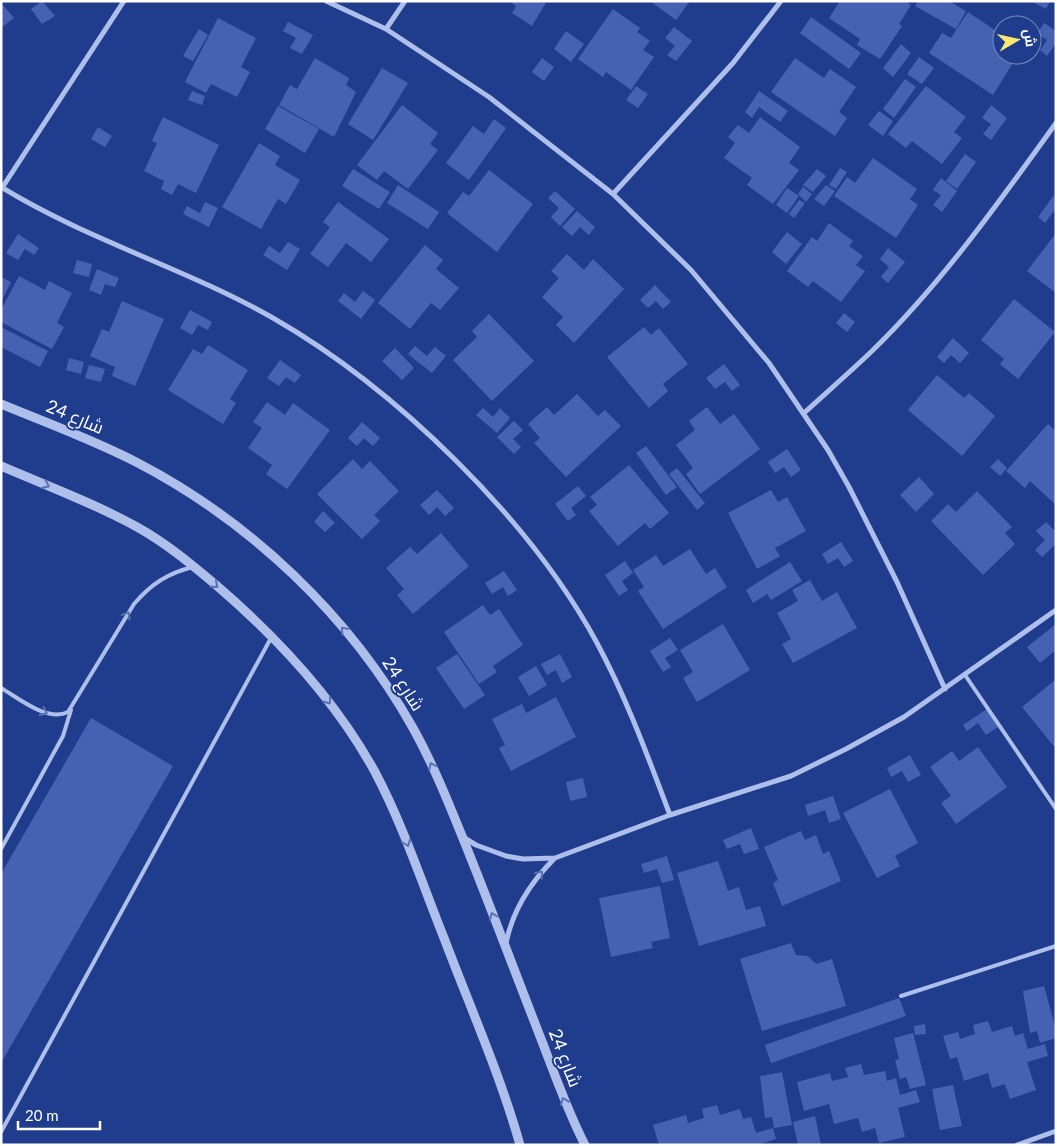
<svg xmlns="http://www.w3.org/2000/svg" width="1057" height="1146" viewBox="0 0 1057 1146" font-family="Lato,Cairo,sans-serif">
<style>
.building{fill:#4562b2}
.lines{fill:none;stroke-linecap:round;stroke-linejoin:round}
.service{stroke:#aebfec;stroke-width:4}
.minor{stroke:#aebfec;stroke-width:5}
.tertiary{stroke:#aebfec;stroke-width:9}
.oneway{stroke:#5970b3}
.labels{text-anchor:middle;stroke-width:4;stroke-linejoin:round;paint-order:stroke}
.street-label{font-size:18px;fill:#fff;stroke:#203c8d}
</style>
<rect width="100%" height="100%" fill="#203c8d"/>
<!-- building -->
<path class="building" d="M42,1L55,16L42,24L31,9Z
M509,1H547L532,26L512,13L516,6Z
M650,1H690L676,20Z
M840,1H905L911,5L899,24L902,26L880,59L857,45L860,39L829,18Z
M918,1H949L966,11L956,29L915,6Z
M1031,1H1050L1046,9Z
M1,3L14,18L1,28Z
M613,9L640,28L637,32L650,41L643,50L654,57L631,90L606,72L603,77L578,59Z
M968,12L1002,35L1000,43L1002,55H1018L993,95L929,53L942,33L951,38Z
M811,17L861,53L849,69L800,33Z
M218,18L256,38L241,67L250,72L237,97L211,84L206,93L185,82Z
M288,22L313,35L302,54L290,48L296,38L283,31Z
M1044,23L1056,31V43L1047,56L1040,50L1047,40L1037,34Z
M674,27L692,41L676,61L667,55L675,46L665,38Z
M199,29L208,35L193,61L183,56Z
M566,31L584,44L571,62L554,49Z
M901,44L911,53L893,77L883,68Z
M919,57L934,68L922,84L907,74Z
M315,58L349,78L346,85L356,92L334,137L279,105L290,85L297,89Z
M542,58L554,67L544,81L532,72Z
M795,58L824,78L830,69L856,87L839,112L847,118L835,136L771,92Z
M382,68L408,83L373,140L348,124Z
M905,79L916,87L894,118L883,109Z
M636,86L648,94L638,108L626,100Z
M926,86L966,117L954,132L962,138L942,164L912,141L906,148L888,134Z
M192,91L205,96L202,105L188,100Z
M759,91L788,111L780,122L759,107L752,118L745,112Z
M402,105L438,133L430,144L438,150L408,189L384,171L377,180L357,165Z
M991,105L1007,118L991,140L983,134L991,124L982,118Z
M278,106L319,129L305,153L265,129Z
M879,111L893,121L883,136L868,125Z
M163,117L219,145L196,193L178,184L172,195L161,189L164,181L144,171L157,143L152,141Z
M760,117L800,147L789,163L799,170L773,204L747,185L752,178L724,158L735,143L728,137L738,125L749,133Z
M494,119L506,128L469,180L446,163L473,126L484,134Z
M98,127L112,136L105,147L91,139Z
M259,143L280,156L275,165L300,180L286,204L278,199L261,229L222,207Z
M965,154L976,162L957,189L946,181Z
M873,158L917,189L910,199L918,205L896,238L834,196L847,177L855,183Z
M840,168L847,172L836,189L829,185Z
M353,169L390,192L379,209L342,186Z
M817,169L826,176L813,192L803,185Z
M489,170L533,204L497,252L447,213L463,192L469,196Z
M941,178L957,191L942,212L933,205L941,195L933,190Z
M398,185L439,212L428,229L387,203Z
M826,185L835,191L824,206L814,199Z
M803,187L812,194L806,202L798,194Z
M787,188L799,196L787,213L776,205Z
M555,191L575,209L560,226L551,217L559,208L548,198Z
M1054,195L1056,212L1054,211L1045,223L1038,217Z
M799,200L805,203L794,218L789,214Z
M205,202L218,208L209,227L183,214L187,206L200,213Z
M338,202L389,239L371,262L346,243L328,267L310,254L330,227L323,222Z
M577,211L595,227L589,235L580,227L572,236L562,227Z
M829,223L853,241L849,246L863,256L856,265L865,271L841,302L813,281L808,287L787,271L812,237L817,241Z
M787,232L802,244L786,264L772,252Z
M1056,233V293L1027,271Z
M18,234L39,248L34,255L25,249L18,260L6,253Z
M288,242L300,249L287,270L263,255L269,246L280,253Z
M425,245L443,260L436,269L459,288L440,310L431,303L410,329L378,303Z
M888,248L905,262L888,283L881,277L889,267L880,259Z
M567,254L584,270L593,259L624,289L574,343L556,325L563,317L542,297L559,278L551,271Z
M77,260L92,264L89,277L73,273Z
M97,269L119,278L115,287L105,284L101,295L89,290Z
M19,276L45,290L49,281L72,293L57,323L64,327L52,349L1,322V310Z
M1,277L11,282L1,302Z
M655,285L671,302L663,309L656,301L648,308L640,300Z
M363,291L375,300L361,319L338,301L344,293L355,302Z
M1014,299L1055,332L1018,379L1000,364L1004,359L981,340Z
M122,301L164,319L135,386L112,376L115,367L90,356L102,329L109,332Z
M190,310L212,322L208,330L198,325L192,335L180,328Z
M844,313L855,322L847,332L836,323Z
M489,314L534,361L492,401L453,360L477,337L472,331Z
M1,327L48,351L40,367L1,347Z
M644,327L651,335L659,328L688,364L663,384L668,391L649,408L607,357Z
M953,338L969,353L960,363L951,355L944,363L937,357Z
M208,345L248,370L230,399L236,403L223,424L168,390L193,349L202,354Z
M415,346L427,356L435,347L446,356L432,373L408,354Z
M395,348L414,368L402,380L382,361Z
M69,358L84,362L81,374L66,370Z
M280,360L301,375L295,383L286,377L279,386L267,378Z
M724,364L740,385L732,391L725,382L715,389L706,378Z
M89,365L105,369L101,382L85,378Z
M937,375L964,398L969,393L995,416L962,456L908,410Z
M577,394L598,416L605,410L621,426L566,477L534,443L540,438L528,424L547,407L554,415Z
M267,402L285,415L293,403L330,430L287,489L266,474L272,465L248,448L262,428L253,422Z
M707,407L720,424L734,414L760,449L700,494L686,474L693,468L676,445L695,430L689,421Z
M483,408L493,417L500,408L510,418L497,433L476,415Z
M514,421L523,430L513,439L521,447L514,454L497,437Z
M362,422L380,438L373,446L364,438L357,446L348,438Z
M1048,424L1056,431V505L1030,481L1025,488L1006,471Z
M646,446L677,487L666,495L636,453Z
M787,449L801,470L791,477L784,467L775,473L768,462Z
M353,459L362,469L370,461L399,491L374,515L380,521L362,539L317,494Z
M998,459L1007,468L1000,476L990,467Z
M629,465L669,513L650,529L645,523L618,546L589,511L597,505L590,497Z
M677,468L705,503L697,510L669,474Z
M919,477L934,494L916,512L900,495Z
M578,486L586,496L571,508L576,515L568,521L555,504Z
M437,490L454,508L445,516L437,507L429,515L420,505Z
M771,490L778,502L787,497L806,531L775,548L780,556L757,569L728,513Z
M977,491L1012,527L1005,533L1015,544L983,575L931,521L948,504L956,512Z
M323,511L335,523L325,532L314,522Z
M1046,522L1056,532V544L1042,557L1035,550L1045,540L1036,531Z
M441,533L469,566L413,614L397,595L404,589L386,568L410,547L417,554Z
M841,542L853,561L844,567L838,558L828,564L822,554Z
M690,549L706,574L715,568L727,587L663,629L638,591L644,587L633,570L656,555L663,566Z
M625,561L633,573L622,581L628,590L619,596L605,575Z
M790,562L802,581L771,600L767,594L753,603L746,590Z
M504,571L517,590L508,596L503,587L492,594L485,583Z
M810,580L822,601L837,592L857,628L793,663L782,644L791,639L777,613L798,601L792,590Z
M483,605L490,615L499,609L523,645L493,666L497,672L479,684L444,632Z
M723,624L750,670L697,702L683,678L693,672L680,650Z
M1056,624V650L1040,663L1027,647Z
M670,638L678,650L665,658L671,667L663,672L650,651Z
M457,654L485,695L464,709L436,668Z
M560,654L572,677L562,683L556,670L547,675L541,664Z
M536,666L547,685L529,696L518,677Z
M1055,680L1056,681V749L1022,707Z
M556,697L576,737L511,771L499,748L505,745L492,719L522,704L526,713Z
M987,709L998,727L986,735L978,723L967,731L963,725Z
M91,718L173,766L1,1063V874Z
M978,747L1007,787L956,824L941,803L951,796L930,767L952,751L959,761Z
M910,755L921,775L908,782L902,771L891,777L887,768Z
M583,778L587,797L570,801L566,782Z
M890,789L918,843L895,856L900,866L877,878L843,813Z
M833,796L841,819L829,823L825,810L808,816L805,805Z
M751,828L759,849L744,854L740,844L727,849L723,840Z
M801,831L805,840L816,835L823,854L829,851L841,881L782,906L773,883L778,880L764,847Z
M667,856L674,880L662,883L657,869L644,873L641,864Z
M718,861L728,891L739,887L746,910L760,906L766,926L699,946L677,873Z
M660,886L670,938L651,942L653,948L611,957L599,898Z
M791,943L796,955L808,956L816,964L832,959L846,1006L762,1031L740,959Z
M1044,986L1056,1030V1038L1040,1043L1037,1031L1030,1033L1023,991Z
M899,998L906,1016L771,1063L765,1045Z
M988,1021L992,1032L1012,1026L1015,1036L1023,1033L1028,1049L1045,1044L1048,1056L1027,1062L1036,1090L1010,1099L1005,1084L992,1088L988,1073L964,1081L957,1057L950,1059L943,1036L958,1032L960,1039L975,1034L973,1025Z
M925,1024L926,1034L915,1035L914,1026Z
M913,1033L926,1085L910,1089L906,1077L900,1079L895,1060L899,1059L894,1038Z
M861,1064L864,1075L885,1071L887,1081L896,1078L900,1095L916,1090L920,1102L898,1108L905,1137L879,1143L875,1128L862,1132L858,1118L834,1124L829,1104L804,1111L797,1082L830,1073L832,1081L848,1077L845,1068Z
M782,1072L792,1125L774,1128L772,1117L765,1118L760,1076Z
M953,1085L962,1126L940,1130L932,1089Z
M717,1105L720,1115L740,1109L743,1119L751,1117L756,1133L773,1128L776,1139L757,1145H659L653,1125L686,1115L688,1123L704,1118L702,1109Z
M815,1116L821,1145H798L793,1122Z"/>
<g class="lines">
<!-- service -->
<path class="service" d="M965,675L1056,809
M1,688C20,699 47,722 68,712L134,604C151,584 168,573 193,567
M1,849L63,736L71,710
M901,996L1056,946
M1,1132L271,638"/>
<!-- minor -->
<path class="minor" d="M326,1L386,29L489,97L613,194L691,270L769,363L828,450L849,487L897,582L945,689
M386,29L405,1
M1,187C87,240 185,268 273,318C395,388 530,519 597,643C627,699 648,757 670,815
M2,188L124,1
M613,194L733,63L781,1
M804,413C827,392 850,372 872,351C941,284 1000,201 1056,123
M463,837L476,845L506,856L523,859L555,858L670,815L791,776L846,749L904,717L1056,610
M506,943C513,909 530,883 554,859
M1017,1145L1056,1131"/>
<!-- tertiary -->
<path class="tertiary" d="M1,404C47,423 94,440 138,463C251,522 350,616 413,728C432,762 447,799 462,836C490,905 516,975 543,1044C556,1078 568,1112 585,1145
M1,466C47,486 94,503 137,527C166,543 191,564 216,585C279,639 335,699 375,772C403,825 422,883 444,938C470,1007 500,1074 520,1145"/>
</g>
<!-- one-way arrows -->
<defs><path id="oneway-chevron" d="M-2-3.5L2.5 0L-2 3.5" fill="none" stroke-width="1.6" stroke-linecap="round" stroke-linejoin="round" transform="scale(1.25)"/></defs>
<g class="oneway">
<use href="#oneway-chevron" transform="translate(46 485) rotate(23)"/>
<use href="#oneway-chevron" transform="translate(215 585) rotate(40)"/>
<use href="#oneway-chevron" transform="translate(127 615) rotate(-59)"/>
<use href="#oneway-chevron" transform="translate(344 630) rotate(-132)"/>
<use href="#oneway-chevron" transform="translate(328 701) rotate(54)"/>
<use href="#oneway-chevron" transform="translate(44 712) rotate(25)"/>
<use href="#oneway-chevron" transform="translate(432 766) rotate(-116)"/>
<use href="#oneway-chevron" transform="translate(407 843) rotate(69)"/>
<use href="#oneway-chevron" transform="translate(540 874) rotate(-49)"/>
<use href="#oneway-chevron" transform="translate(493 916) rotate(-111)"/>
<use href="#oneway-chevron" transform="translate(564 1101) rotate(-112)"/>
</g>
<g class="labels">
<!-- street labels -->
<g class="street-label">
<text transform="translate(75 417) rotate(23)" y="6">شارع 24</text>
<text transform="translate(403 684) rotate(57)" y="6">شارع 24</text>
<text transform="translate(565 1058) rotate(69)" y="6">شارع 24</text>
</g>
</g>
<!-- border -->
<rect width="1057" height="1146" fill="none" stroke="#ffffff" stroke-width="5"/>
<!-- north arrow -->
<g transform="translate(1017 40) rotate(81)"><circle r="24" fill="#203c8d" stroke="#798abb"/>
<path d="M0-4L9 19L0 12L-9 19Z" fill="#f9ea6f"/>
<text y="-8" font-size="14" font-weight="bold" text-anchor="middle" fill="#ffffff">ش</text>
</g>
<!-- scale -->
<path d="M18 1121v8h82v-8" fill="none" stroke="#ffffff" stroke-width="2.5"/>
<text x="25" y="1121" font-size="15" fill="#ffffff" stroke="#203c8d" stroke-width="4" paint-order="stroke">20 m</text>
</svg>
